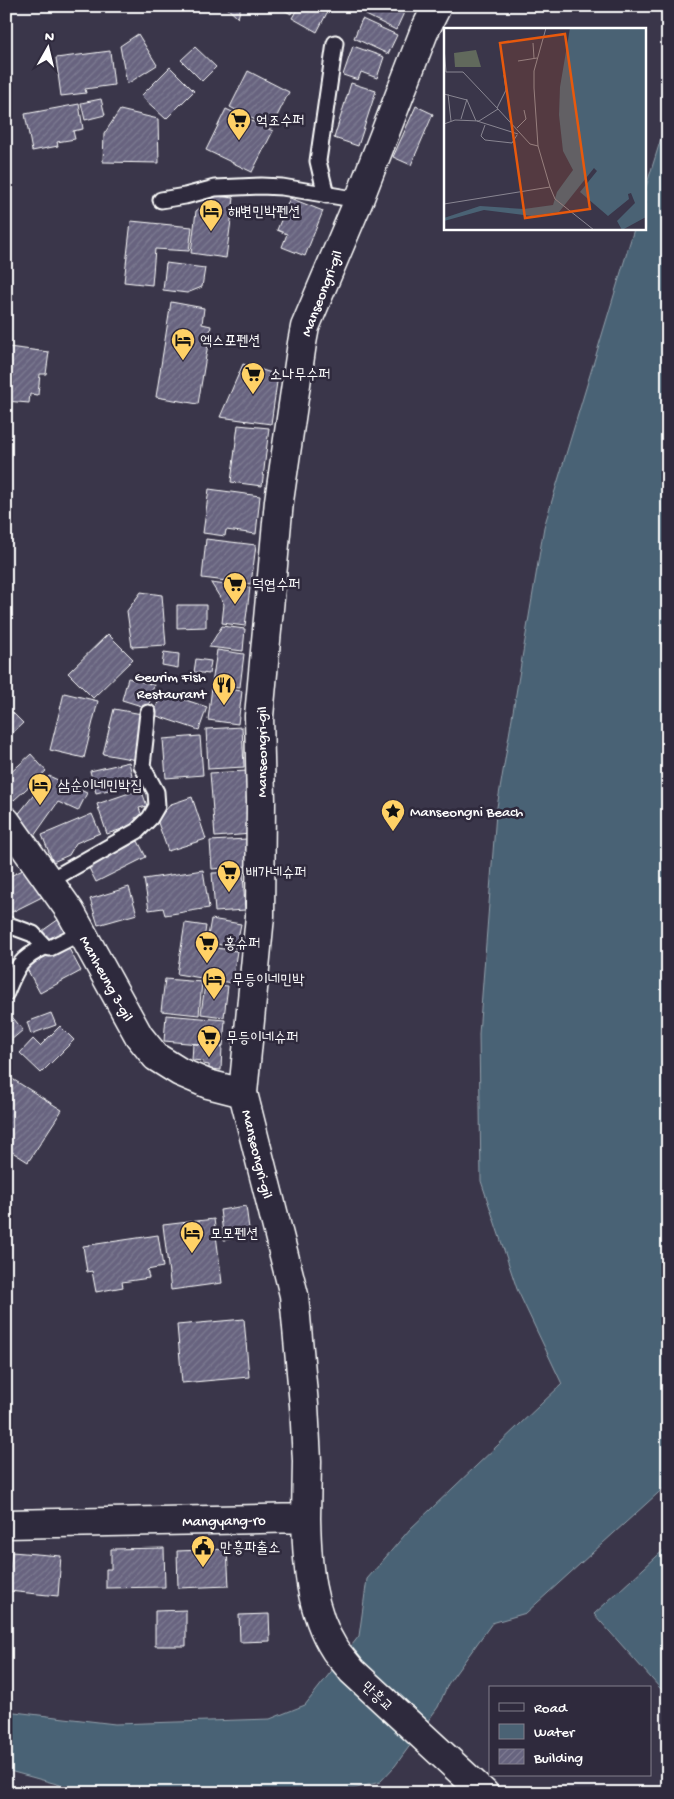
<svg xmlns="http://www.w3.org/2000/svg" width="674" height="1799" viewBox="0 0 674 1799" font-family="'Gochi Hand','Poor Story',sans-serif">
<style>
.water{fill:#4a6274;stroke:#92a1ac}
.building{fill:url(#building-hatch);stroke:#fff}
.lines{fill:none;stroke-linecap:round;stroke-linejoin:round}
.lane-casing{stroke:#fff;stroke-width:19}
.street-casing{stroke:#fff;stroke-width:31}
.secondary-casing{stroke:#fff;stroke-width:31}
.lane{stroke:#2f2a3d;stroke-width:15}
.street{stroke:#2f2a3d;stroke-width:28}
.secondary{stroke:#2f2a3d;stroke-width:28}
.labels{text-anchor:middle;stroke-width:5;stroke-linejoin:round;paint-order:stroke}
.poi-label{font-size:15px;fill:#fff;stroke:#2f2a3d;text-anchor:start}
.street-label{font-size:15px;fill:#fff;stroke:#2f2a3d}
.inset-road{fill:none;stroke:#898692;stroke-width:1}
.view{fill:#e8590c;fill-opacity:0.15;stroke:#e8590c;stroke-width:2.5}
.inset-edge{fill:none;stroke:#fff;stroke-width:2.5}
</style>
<defs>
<pattern id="building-hatch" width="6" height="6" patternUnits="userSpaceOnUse" patternTransform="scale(1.25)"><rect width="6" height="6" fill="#67647f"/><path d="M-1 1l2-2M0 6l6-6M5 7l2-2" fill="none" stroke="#7e7b92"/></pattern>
</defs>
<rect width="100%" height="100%" fill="#3a364a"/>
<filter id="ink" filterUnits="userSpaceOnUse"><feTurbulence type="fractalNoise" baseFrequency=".02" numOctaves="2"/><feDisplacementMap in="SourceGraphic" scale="10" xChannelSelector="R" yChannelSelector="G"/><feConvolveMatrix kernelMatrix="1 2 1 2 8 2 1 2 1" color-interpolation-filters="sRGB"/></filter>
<g filter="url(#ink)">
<!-- water -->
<path class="water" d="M668,116V1484L526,1613L492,1623L448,1684L438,1707L395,1766L380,1782L357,1788L317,1793H129L75,1789L6,1770V1711L115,1724L270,1719L305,1705L359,1636L367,1579L410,1529L562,1384L517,1289L481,1181L479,1034L496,813L544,527L634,229H645V190Z
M668,1546V1697L594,1614Z"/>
<!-- building -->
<path class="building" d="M225,6H241L238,18Z
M277,6H295L291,14Z
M299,6H325L329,9L317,32L292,18Z
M370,6H407L396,30L366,15Z
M362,19L397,35L388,54L354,38Z
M138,34L157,65L127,84L120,46Z
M353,46L384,57L377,78L361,72L358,80L343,75Z
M195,47L216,67L202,81L181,60Z
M110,51L114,85L85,89L86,93L61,96L56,58Z
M170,67L194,91L166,119L141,96Z
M248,71L289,92L271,128L230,107Z
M351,83L376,91L358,146L334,138Z
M101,99L105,115L85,120L81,103Z
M79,104L83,129L73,131L75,139L57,142L58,146L32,151L25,114Z
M416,106L433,114L411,165L393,157Z
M226,109L273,131L252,172L206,150Z
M120,110L158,119L159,163L103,162L104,134Z
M216,196L234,198L226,258L191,253L196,211Z
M290,198L323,211L305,256L282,247L287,234L277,230Z
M131,221L192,227L189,251L155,249L152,285L124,282Z
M166,263L205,268L202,287L187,293L163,290Z
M171,302L204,308L202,324L211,326L198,404L156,397Z
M8,347L49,352L46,374H40L38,395L30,394L29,403L6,401V365Z
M243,364L278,375L271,424L220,417Z
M238,425L269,428L262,486L231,482Z
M209,489L260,496L256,534L226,530L225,536L203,533Z
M206,539L256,545L251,584L202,578Z
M211,583L250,588L245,626L222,623L224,604Z
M141,592L162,595L166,645L132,647L127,611Z
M177,605H206V627L177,628Z
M222,626L245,629L243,651L209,647Z
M108,634L133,659L93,698L68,673Z
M217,650L244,654L240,687L212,684Z
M164,652L179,654L178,668L162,665Z
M196,659L211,661L209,674L194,672Z
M128,678L154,685L148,708L122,700Z
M212,687L242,691L238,724L208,720Z
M161,692L207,707L199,730L154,715Z
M64,693L98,701L84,758L50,750Z
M6,706L23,723L6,739Z
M114,709L142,714L137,760L103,754Z
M242,727L244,767L208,769L206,729Z
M200,736L203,775L166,778L163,739Z
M31,754L46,771L14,800L6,792V777Z
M129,762L134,784L96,793L90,771Z
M247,771L251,834L215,837L210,773Z
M49,776L87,793L78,811L58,802L34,836L16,817Z
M141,789L147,806L139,808L142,816L135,818L137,824L107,834L97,804Z
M192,797L206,839L168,851L157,820L171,804Z
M92,814L100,833L76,843L69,855L53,862L42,835Z
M247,839L249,866L212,869L210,841Z
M138,841L146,857L96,882L88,866Z
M27,868L42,897L6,915V878Z
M203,870L209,908L165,915L163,908L149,910L144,879Z
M243,872L245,910L215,912L212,873Z
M129,887L137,914L98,925L90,899Z
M62,917L70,929L50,943L42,931Z
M211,919L241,924L236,948L207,942Z
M185,923L206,926L203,946L237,951L232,983L177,974Z
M67,945L81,971L40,993L26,967Z
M165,979L202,982L199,1015L161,1011Z
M205,984L228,986L224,1017L201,1014Z
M9,1013L23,1030L10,1041L6,1036V1015Z
M51,1013L56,1025L31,1034L27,1022Z
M166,1015L225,1020L223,1046L164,1041Z
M60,1026L74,1040L41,1073L20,1053L33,1039L40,1046Z
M193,1044L222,1046L221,1070L209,1069V1065L203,1064V1061L192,1060Z
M6,1075L62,1110L28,1162L6,1148Z
M246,1206L250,1236L224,1240L220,1210Z
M214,1219L222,1283L171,1290L163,1225Z
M158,1235L163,1267L147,1270L149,1278L122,1282L123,1287L96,1292L92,1271L87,1272L83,1246Z
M244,1319L249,1377L182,1383L177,1325Z
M164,1548L165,1587L106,1588V1569H111V1549Z
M227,1549L229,1586L178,1588L177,1551Z
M12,1552L61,1556L58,1596L8,1591Z
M186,1610V1646H155V1611Z
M269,1614L270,1641L240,1642L239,1615Z"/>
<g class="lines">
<!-- lane casing -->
<g class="lane-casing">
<path id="lane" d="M326,195L318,161L335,43
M161,200L185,196L215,188L261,186L282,187L359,200
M49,881L137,831L150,818L157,806L156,792L142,766L148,713
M6,924L33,934L45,947L50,948L82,932
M6,993C16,968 20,958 45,947"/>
</g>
<!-- street casing -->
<g class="street-casing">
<path id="street" d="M6,821L70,911L139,1036L156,1057L180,1072L208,1084L243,1093"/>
</g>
<!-- secondary casing -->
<g class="secondary-casing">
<path id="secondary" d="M306,1518L307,1461L304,1405L294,1295L243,1093L260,916L261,801L259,716L279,501L302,343L305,327L359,200L424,32L437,6
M6,1524L306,1518C307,1563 310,1611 335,1650C340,1657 347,1664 352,1671L484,1793"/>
</g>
<!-- lane -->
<use href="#lane" class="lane"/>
<!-- street -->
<use href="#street" class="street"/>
<!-- secondary -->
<use href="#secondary" class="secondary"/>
</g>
</g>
<!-- icons -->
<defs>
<g id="supermarket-pin" transform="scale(1.25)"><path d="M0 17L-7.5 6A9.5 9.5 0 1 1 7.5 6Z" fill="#ffd166" stroke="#2f2a3d"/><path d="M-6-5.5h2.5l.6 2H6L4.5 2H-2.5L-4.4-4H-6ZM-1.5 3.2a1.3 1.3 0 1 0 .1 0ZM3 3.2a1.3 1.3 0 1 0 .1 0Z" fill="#111"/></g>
<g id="hotel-pin" transform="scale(1.25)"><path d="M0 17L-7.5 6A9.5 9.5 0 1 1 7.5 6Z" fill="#ffd166" stroke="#2f2a3d"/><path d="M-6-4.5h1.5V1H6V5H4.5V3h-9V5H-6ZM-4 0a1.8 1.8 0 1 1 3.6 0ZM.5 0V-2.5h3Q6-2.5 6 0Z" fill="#111"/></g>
<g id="restaurant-pin" transform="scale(1.25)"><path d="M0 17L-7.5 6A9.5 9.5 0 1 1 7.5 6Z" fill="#ffd166" stroke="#2f2a3d"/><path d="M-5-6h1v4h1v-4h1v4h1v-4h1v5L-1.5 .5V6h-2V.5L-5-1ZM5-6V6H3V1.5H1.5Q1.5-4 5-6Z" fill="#111"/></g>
<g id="sight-pin" transform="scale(1.25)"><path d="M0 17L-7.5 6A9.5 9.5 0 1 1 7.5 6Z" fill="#ffd166" stroke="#2f2a3d"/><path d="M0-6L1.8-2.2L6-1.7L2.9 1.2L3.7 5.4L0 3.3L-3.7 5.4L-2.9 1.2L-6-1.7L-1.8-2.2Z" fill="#111"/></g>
<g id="civic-pin" transform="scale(1.25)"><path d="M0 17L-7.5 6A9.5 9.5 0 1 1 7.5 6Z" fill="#ffd166" stroke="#2f2a3d"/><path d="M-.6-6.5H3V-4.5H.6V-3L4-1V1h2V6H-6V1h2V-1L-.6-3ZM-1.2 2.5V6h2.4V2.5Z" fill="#111"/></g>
</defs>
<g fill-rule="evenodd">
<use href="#supermarket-pin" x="239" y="120"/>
<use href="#hotel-pin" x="211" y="211"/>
<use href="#hotel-pin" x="183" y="340"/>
<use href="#supermarket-pin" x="253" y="374"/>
<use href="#supermarket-pin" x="235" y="584"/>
<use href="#restaurant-pin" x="224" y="685"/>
<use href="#hotel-pin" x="40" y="785"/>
<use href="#sight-pin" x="393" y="811"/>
<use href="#supermarket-pin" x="229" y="872"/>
<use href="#supermarket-pin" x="207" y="943"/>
<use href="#hotel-pin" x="214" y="979"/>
<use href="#supermarket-pin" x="209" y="1037"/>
<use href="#hotel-pin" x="192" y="1233"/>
<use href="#civic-pin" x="203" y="1547"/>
</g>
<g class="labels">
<!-- poi labels -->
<g class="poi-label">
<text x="256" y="125">억조수퍼</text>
<text x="228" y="216">해변민박펜션</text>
<text x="200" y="345">엑스포펜션</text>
<text x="270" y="379">소나무수퍼</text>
<text x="252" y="589">덕엽수퍼</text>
<text x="206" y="681" text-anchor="end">Geurim Fish<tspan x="206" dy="17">Restaurant</tspan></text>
<text x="58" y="790">삼순이네민박집</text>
<text x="410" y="816">Manseongni Beach</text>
<text x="246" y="877">배가네슈퍼</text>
<text x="224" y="948">홍슈퍼</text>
<text x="232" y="984">무등이네민박</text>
<text x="226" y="1042">무등이네슈퍼</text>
<text x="210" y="1238">모모펜션</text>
<text x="220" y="1552">만흥파출소</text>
</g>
<!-- street labels -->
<g class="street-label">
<text transform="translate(321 293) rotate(-69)" y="5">Manseongri-gil</text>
<text transform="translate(261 752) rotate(-90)" y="5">Manseongri-gil</text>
<text transform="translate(107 978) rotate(61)" y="5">Manheung 3-gil</text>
<text transform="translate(258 1154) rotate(76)" y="5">Manseongri-gil</text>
<text transform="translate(224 1520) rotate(-1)" y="5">Mangyang-ro</text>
<text transform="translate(378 1696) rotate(43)" y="5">만흥교</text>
</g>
</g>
<!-- overview -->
<g transform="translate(444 28)">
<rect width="202" height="202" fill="#3a364a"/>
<path d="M32,22L37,39H11L10,25Z" fill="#61695c"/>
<path d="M126,0H202V189L178,202L173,193L191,175L187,165L184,166L185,171L164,188L136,164L153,143L150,140L115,184L88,188L40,182L0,193V190L36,178L80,181L109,177L113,164L129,142L119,123L115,87L116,59Z" fill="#4a6274"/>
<path class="inset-road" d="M102,0L90,43V60L94,118L106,159M89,15L90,30M0,19L2,44H19L54,81M74,33L93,30M0,66L23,72L32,93M4,66L7,93M53,80L62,62L60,47M17,91L23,71M33,93L74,106M0,96L11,92L35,93L54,81L86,116L94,118M41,97L37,108L41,112L68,115L73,107M73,100L82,91L80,82M0,176L106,159L111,171L150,202"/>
<path class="view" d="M121,6L146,181L81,190L56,15Z"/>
<rect width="202" height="202" class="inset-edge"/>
</g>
<!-- margin -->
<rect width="674" height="1799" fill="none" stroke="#2f2a3d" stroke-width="25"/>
<rect x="12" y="12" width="649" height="1774" fill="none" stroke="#fff" stroke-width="2" filter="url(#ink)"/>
<!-- legend -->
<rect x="489" y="1686" width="162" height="90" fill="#2f2a3d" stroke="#827f8b"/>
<rect x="499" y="1703" width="25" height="8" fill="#2f2a3d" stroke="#827f8b"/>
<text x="534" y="1712" font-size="15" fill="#ffffff">Road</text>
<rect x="499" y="1724" width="25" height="15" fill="#4a6274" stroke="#827f8b"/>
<text x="534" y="1736" font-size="15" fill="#ffffff">Water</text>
<rect x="499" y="1749" width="25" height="15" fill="url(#building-hatch)" stroke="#827f8b"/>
<text x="534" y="1762" font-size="15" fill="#ffffff">Building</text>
<!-- north arrow -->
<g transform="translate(48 48) rotate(8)" stroke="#2f2a3d" stroke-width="4" paint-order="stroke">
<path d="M0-4L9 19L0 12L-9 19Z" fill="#ffffff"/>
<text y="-8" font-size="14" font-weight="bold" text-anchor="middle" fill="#ffffff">N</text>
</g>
</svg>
